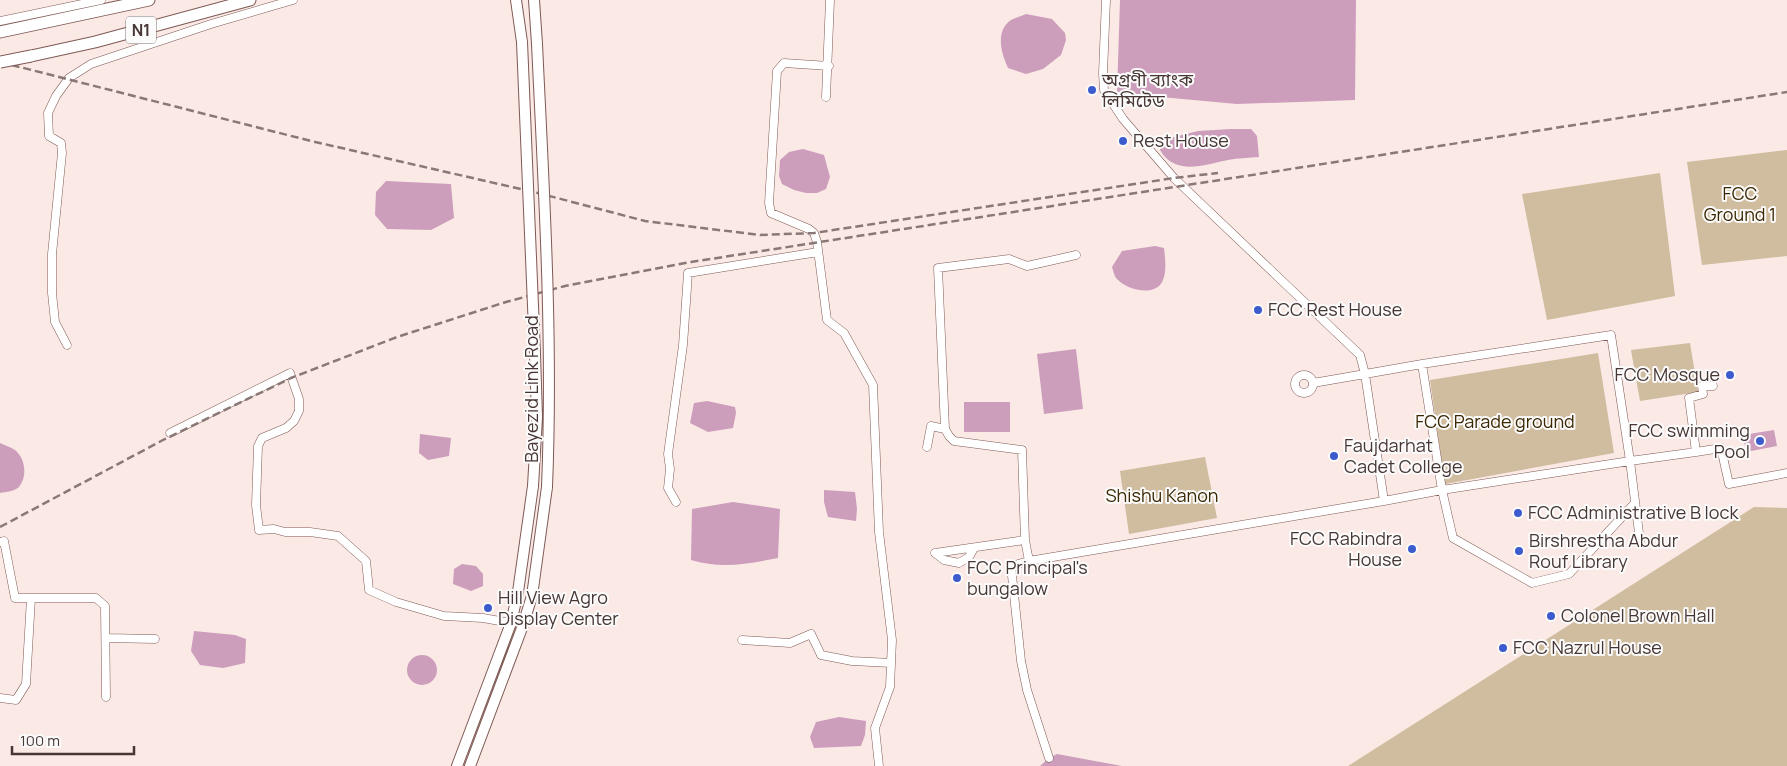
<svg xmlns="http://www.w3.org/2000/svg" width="1787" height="766" viewBox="0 0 1787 766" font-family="Manrope,'Noto Sans Bengali',sans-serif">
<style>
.green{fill:#d0bc9e}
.water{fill:#cd9dbc}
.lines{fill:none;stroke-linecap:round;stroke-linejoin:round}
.minor-casing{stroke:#7e5954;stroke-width:9}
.major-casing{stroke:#7e5954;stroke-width:12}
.highway-casing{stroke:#7e5954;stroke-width:13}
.minor{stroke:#fff;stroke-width:8}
.major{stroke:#fff;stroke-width:10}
.highway{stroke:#fff;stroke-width:11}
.rail{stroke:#897875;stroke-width:2.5;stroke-dasharray:8 4;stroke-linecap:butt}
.major-bridge-casing{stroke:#7e5954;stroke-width:12;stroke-linecap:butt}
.highway-bridge-casing{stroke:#7e5954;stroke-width:13;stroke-linecap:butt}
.major-bridge{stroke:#fff;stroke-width:10}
.highway-bridge{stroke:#fff;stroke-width:11}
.poi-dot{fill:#3c5cce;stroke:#fbfbfb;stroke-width:2}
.labels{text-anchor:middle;stroke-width:4;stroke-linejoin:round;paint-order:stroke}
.shield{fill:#fbfbfb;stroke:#7d716f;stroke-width:1}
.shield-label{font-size:16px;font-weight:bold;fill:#473633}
.poi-label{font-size:18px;fill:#473633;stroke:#fbfbfb;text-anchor:start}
.park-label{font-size:18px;fill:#3c2701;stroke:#fbfbfb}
.street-label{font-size:18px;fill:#473633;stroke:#fbfbfb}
</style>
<rect width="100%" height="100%" fill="#fbe9e6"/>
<!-- green -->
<path class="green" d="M1787,150V256L1702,265L1687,162Z
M1660,173L1675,296L1547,320L1522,194Z
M1690,343L1698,392L1640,401L1631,350Z
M1598,353L1614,453L1445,484L1430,380Z
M1205,457L1217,518L1129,534L1120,471Z
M1754,507L1787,508V766H1348Z"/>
<!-- water -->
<path class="water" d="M1120,0H1356L1355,100L1237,104L1117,93Z
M1026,14L1052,19L1065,33L1066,40L1061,55L1043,69L1026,74L1008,68C1001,53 995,31 1011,20C1015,18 1021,16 1026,14Z
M1231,129H1251L1257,136L1259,157C1249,158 1238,158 1228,160C1204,165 1175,176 1160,150L1162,140L1198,131Z
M803,149L824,155L830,177L826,189L817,193H806L794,190L782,184L779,176L780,160L789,152Z
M386,181L451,184L454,218L431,230L387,229L375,215L376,192Z
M1155,246L1164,248C1165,258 1167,270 1163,280C1156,298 1126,290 1116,278C1114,275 1113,270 1112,267L1122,251Z
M1076,349L1083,409L1044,414L1037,354Z
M707,401L735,407L736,413L733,428L708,432L690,423L694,403Z
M964,402H1010V432H964Z
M1774,430L1777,446L1746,452L1743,435Z
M420,434L451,438L449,456L428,460L419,453Z
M0,443C4,445 11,447 15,450C25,458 28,476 19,487C15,491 6,492 0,493Z
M824,490L855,492L857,509L856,521L828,517L824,502Z
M733,502L780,509L778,558C748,564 721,569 691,560L692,509Z
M462,564L476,566L483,574V586L471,591L453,584L454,569Z
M194,631L235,635L246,639L245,663L223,668L200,665L191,651Z
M407 670a15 15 0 1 1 30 0a15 15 0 1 1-30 0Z
M839,717L866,721L865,735L861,746L814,748L810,737L816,722Z
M1057,754L1122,766H1040L1049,758Z"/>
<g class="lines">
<!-- minor casing -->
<g class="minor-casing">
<path id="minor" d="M1106,0L1103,73L1104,90L1123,119L1174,178L1360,355L1365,374L1422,364L1611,335L1630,461L1696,452
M0,21L101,0
M829,66L784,63L777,71L769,203L771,213L809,229L814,233L817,242L827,320L844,333L873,385L879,532L892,640L890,687L875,728L879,766
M826,97L830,0
M1076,255L1027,266L1009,259L938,268L945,429L949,436L954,441L1022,450L1025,540L1029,561L1384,501
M67,345L55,322L52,293V254L62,153L61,143L49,136L48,113L56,96L69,78L91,64L211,24L293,0
M1295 384a9 9 0 1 1 18 0a9 9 0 1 1-18 0Z
M1313,383L1365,374L1384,501L1442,490L1422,364
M1713,386H1702L1703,394L1689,398L1696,452L1721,448L1729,484L1787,473
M170,433L290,373L299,399V411L294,421L286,428L262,438L258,446L256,505L259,530L274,529L285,532H310L338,536L366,561L369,590L396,602L444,616L483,618L511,623
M927,447L931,426L945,429
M676,502L668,488L670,469L668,454L683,345L688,273L818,252
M1634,504L1569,574L1532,583L1453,538L1442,490L1630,461L1640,541
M0,542L4,541L15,598H96L105,606L106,697
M935,553L1025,540
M935,553L944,560L959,563L969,557L974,548
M1029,561L1011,566L1021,661L1027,690L1049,758
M106,638L155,639
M742,640L790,643L811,634L821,655L852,661L891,663
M0,698L16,700L26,684L31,598"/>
</g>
<!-- major casing -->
<g class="major-casing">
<path id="major" d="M516,0L522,42
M534,0L537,44
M457,766L511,623L518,592L533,486
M470,766L522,628L532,596L547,487"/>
</g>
<!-- highway casing -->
<g class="highway-casing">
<path id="highway" d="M0,32L149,0
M31,56L95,42L250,0"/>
</g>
<!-- minor -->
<use href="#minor" class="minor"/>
<!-- major -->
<use href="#major" class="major"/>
<!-- highway -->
<use href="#highway" class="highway"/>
<!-- rail -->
<path class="rail" d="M0,62L311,141L538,193L645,221L760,235L814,233L1174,178L1218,173
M0,527L163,440L291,378L397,337L506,302L565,286L691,262L1787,92"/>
<!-- major-bridge casing -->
<g class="major-bridge-casing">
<path id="major-bridge" d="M522,42L535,354L537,417L533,486
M537,44C544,193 553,338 547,487"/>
</g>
<!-- highway-bridge casing -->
<g class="highway-bridge-casing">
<path id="highway-bridge" d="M0,62L31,56"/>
</g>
<!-- major-bridge -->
<use href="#major-bridge" class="major-bridge"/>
<!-- highway-bridge -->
<use href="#highway-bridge" class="highway-bridge"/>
</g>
<!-- markers -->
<g class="poi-dot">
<circle cx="1092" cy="90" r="5"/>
<circle cx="1123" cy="141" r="5"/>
<circle cx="1258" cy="310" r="5"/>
<circle cx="1730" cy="375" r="5"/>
<circle cx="1760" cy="441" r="5"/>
<circle cx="1334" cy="456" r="5"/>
<circle cx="1518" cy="513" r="5"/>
<circle cx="1412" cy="549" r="5"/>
<circle cx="1519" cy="551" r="5"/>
<circle cx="957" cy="578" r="5"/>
<circle cx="488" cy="608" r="5"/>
<circle cx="1551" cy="616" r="5"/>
<circle cx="1503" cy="648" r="5"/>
</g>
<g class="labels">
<!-- shield labels -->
<rect class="shield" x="126" y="16.5" width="30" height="27" rx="4"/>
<g class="shield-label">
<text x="141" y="36">N1</text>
</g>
<!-- poi labels -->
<g class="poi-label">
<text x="1102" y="86">অগ্রণী ব্যাংক<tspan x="1102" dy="21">লিমিটেড</tspan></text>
<text x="1133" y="147">Rest House</text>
<text x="1268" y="316">FCC Rest House</text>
<text x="1720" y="381" text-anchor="end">FCC Mosque</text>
<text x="1750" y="437" text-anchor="end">FCC swimming<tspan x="1750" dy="21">Pool</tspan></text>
<text x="1344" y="452">Faujdarhat<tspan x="1344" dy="21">Cadet College</tspan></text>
<text x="1528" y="519">FCC Administrative B lock</text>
<text x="1402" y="545" text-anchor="end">FCC Rabindra<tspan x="1402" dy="21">House</tspan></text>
<text x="1529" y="547">Birshrestha Abdur<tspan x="1529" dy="21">Rouf Library</tspan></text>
<text x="967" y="574">FCC Principal's<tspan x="967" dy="21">bungalow</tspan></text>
<text x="498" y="604">Hill View Agro<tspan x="498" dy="21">Display Center</tspan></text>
<text x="1561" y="622">Colonel Brown Hall</text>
<text x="1513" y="654">FCC Nazrul House</text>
</g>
<!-- park labels -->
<g class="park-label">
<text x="1740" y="200">FCC<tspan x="1740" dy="21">Ground 1</tspan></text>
<text x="1495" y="428">FCC Parade ground</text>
<text x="1162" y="502">Shishu Kanon</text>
</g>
<!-- street labels -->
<g class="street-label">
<text transform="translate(532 389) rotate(-90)" y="6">Bayezid Link Road</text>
</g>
</g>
<!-- scale -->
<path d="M12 746v8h122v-8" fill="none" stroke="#473633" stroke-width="2.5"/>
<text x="20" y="746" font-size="15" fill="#473633" stroke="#fbfbfb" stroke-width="4" paint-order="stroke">100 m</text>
</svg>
